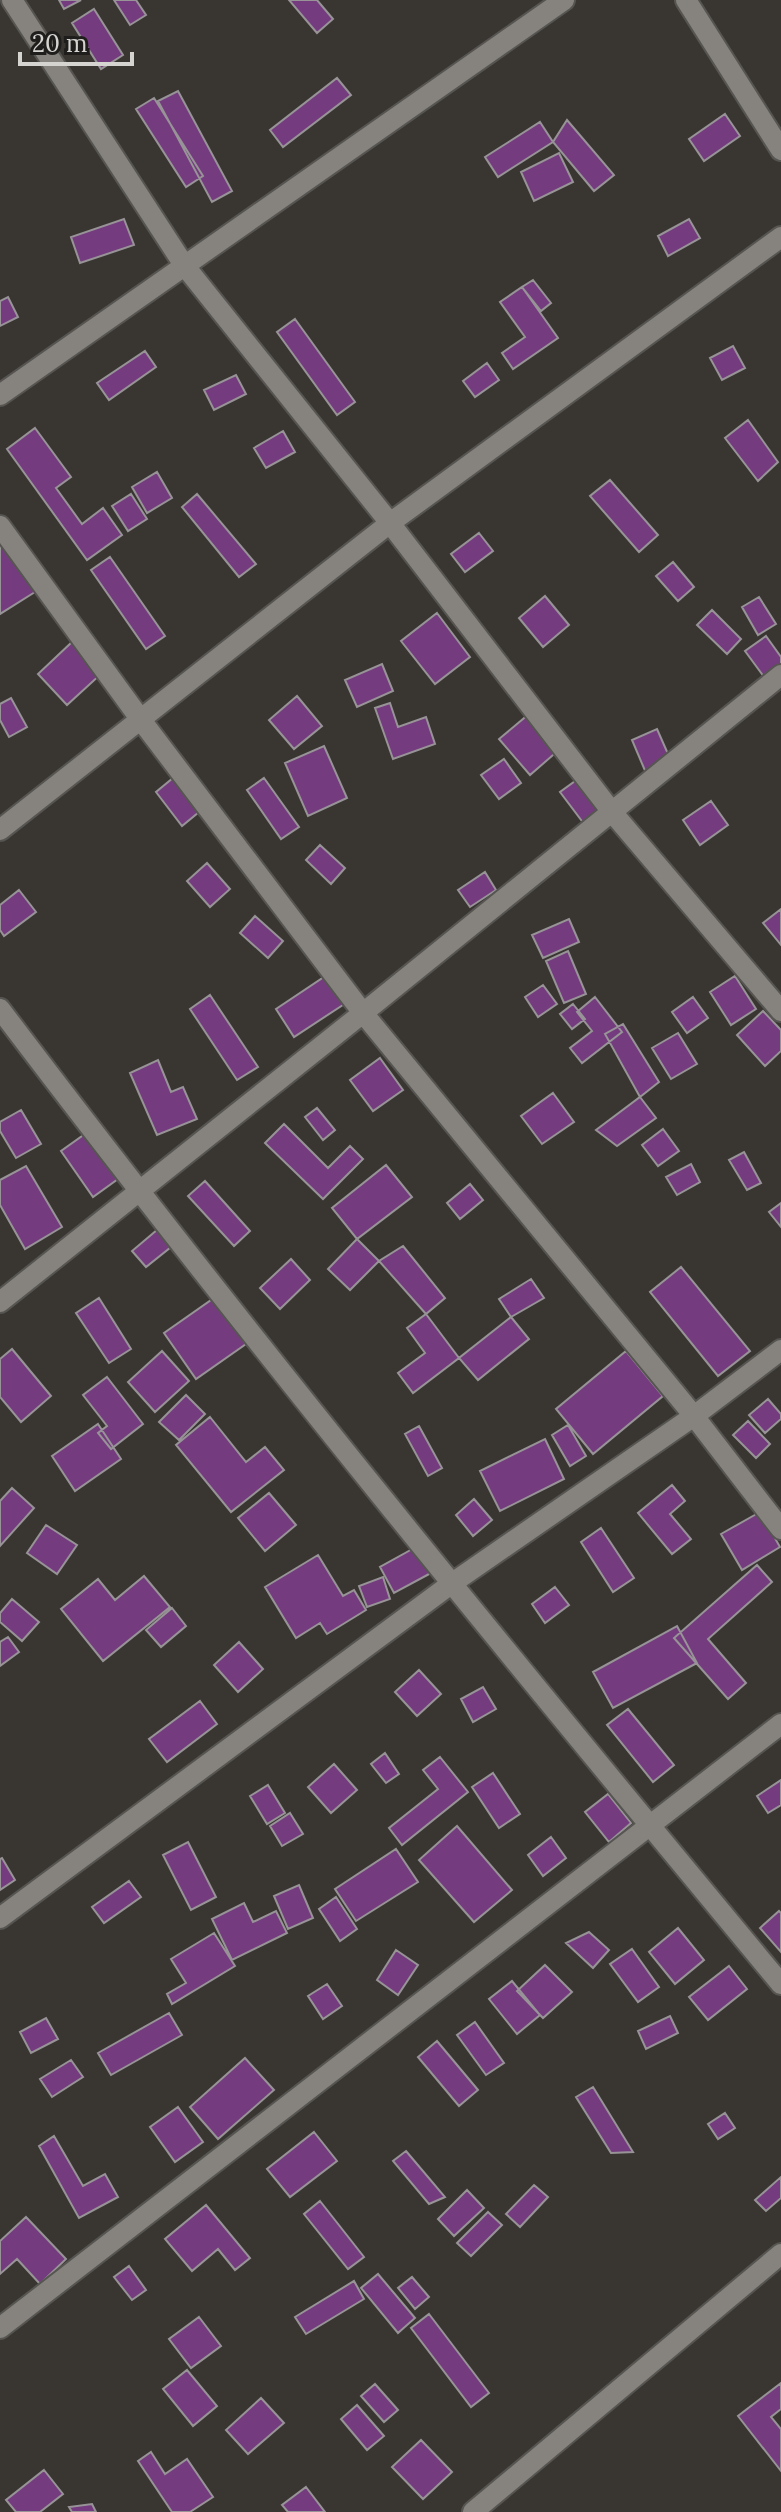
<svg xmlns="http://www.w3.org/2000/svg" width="781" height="2512" viewBox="0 0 781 2512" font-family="Lora,serif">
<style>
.building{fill:#743c7e;stroke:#979397;stroke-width:2}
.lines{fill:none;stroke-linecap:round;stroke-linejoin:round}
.minor-casing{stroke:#565551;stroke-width:24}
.minor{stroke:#86837e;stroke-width:20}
</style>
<rect width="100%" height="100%" fill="#393632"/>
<!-- building -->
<path class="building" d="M59,0H81L64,9Z
M114,0H136L146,15L130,25Z
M289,0H317L333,19L317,33Z
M94,9L123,55L101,69L72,23Z
M337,78L351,95L283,147L270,130Z
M178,91L232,191L212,202L158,101Z
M154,98L203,176L186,187L136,109Z
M725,114L740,136L704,161L689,139Z
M567,120L614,175L594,191L553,142Z
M540,122L553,142L498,177L485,157Z
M559,153L573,182L534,201L521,172Z
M124,219L134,245L80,263L71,237Z
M689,219L700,238L668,256L658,236Z
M533,280L551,303L541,311L522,287Z
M522,287L558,338L513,369L502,353L525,337L500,302Z
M8,297L18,317L0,326V301Z
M295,319L355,402L337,415L277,332Z
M733,346L745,368L722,380L710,358Z
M145,351L156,367L109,400L97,383Z
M487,363L499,380L475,397L463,381Z
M236,375L246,394L214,410L204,390Z
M748,420L778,462L758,481L725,438Z
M35,428L71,477L56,488L82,524L103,508L122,535L87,560L7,449Z
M283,431L295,452L266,468L254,448Z
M157,472L172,498L147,513L132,487Z
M610,480L658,535L639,552L590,496Z
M131,494L147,519L128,531L112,506Z
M197,494L256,564L239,577L182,507Z
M479,533L493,551L465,572L451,554Z
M0,535L35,592L0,614Z
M110,557L165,636L146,649L91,570Z
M673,562L694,587L678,601L656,576Z
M545,596L569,625L543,647L519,618Z
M759,597L776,624L758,635L742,607Z
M712,610L741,639L727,654L697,625Z
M437,613L470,657L435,684L401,641Z
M766,636L781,657V671L767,681L745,651Z
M72,642L102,673L67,705L38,674Z
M382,664L393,691L357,707L345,680Z
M297,696L322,726L294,749L269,720Z
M11,698L27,727L9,737L0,720V704Z
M390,703L398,727L426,717L435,744L393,759L375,708Z
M529,714L560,749L530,775L499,739Z
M657,729L672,763L646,773L632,740Z
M324,746L347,798L308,816L285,763Z
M504,759L521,783L499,799L481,775Z
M173,778L199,812L182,826L156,792Z
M264,778L299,827L281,839L247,790Z
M578,779L611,823L594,837L560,792Z
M711,801L728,825L700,845L683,820Z
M320,845L345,868L331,884L306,860Z
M207,863L230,889L210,907L187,881Z
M485,872L496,890L470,907L458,890Z
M19,890L36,912L4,936L0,930V905Z
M781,909V945L763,923Z
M255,916L283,941L268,958L240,933Z
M569,919L579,942L543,958L532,935Z
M568,951L586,994L564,1003L546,961Z
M330,973L349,1001L294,1037L276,1009Z
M735,976L756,1009L731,1025L710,992Z
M543,985L557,1004L538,1017L525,997Z
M210,995L258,1067L237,1080L190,1009Z
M595,997L622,1032L582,1063L570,1048L592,1031L577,1012Z
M693,997L708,1018L687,1033L672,1012Z
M573,1004L585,1019L572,1029L560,1014Z
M763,1011L781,1030V1051L765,1066L737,1035Z
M623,1024L659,1082L640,1097L605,1034Z
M678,1033L697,1064L671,1079L652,1048Z
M380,1058L403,1090L373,1111L350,1080Z
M158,1060L171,1092L183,1087L197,1119L157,1135L130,1073Z
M553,1093L574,1122L542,1144L521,1116Z
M640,1097L656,1118L617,1146L596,1130Z
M317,1108L335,1130L323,1140L305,1117Z
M21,1110L41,1144L16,1158L0,1131V1122Z
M284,1124L328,1168L350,1146L363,1159L323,1199L265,1143Z
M663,1129L679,1151L658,1166L642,1145Z
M85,1134L118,1179L93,1197L61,1151Z
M744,1152L761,1183L747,1190L729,1160Z
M691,1164L700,1182L677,1195L666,1177Z
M386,1165L412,1197L357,1239L332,1208Z
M26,1166L62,1227L25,1249L0,1205V1180Z
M205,1181L250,1231L234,1246L188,1196Z
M470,1184L483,1200L460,1219L447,1203Z
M781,1203V1227L769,1212Z
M157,1230L171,1247L146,1267L132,1251Z
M357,1239L379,1261L350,1290L328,1269Z
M403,1246L445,1298L426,1314L379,1261Z
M291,1259L310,1280L280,1309L260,1288Z
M681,1267L750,1351L718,1376L650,1292Z
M531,1279L544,1298L511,1317L499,1299Z
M99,1298L131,1349L109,1363L76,1313Z
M214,1298L246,1344L196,1379L164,1333Z
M426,1314L459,1358L413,1393L398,1373L425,1353L407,1328Z
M511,1317L529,1339L478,1380L459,1358Z
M12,1349L51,1396L21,1422L0,1397V1359Z
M162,1351L189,1381L155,1412L128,1382Z
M626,1351L663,1396L593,1454L556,1409Z
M107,1377L143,1424L111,1449L98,1433L107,1426L83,1395Z
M186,1395L205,1414L179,1440L159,1422Z
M768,1399L781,1414V1419L765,1433L749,1415Z
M210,1417L246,1462L265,1447L284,1470L231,1512L176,1445Z
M748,1421L770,1444L756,1458L733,1435Z
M98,1424L121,1459L75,1491L52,1456Z
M568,1425L586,1456L570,1466L552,1435Z
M419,1426L442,1468L428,1476L405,1434Z
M545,1439L564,1479L500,1511L480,1471Z
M672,1485L685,1501L670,1514L691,1539L672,1554L638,1513Z
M12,1488L34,1508L0,1546V1501Z
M269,1493L296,1525L265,1551L238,1518Z
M474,1499L492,1520L473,1536L456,1515Z
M760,1512L780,1547L742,1570L721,1534Z
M46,1525L77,1545L57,1574L27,1553Z
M601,1528L634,1578L613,1592L581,1542Z
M416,1547L431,1573L394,1593L380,1567Z
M318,1555L343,1596L354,1590L366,1610L327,1634L320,1623L296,1638L265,1587Z
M757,1565L772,1582L708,1639L746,1683L728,1699L674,1638Z
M144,1576L170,1607L103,1661L61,1609L98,1579L115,1600Z
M383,1577L390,1599L367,1607L359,1586Z
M555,1587L569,1605L545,1623L532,1604Z
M12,1599L39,1622L22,1641L0,1622V1613Z
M172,1608L186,1626L161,1647L146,1630Z
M677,1626L697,1663L613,1708L593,1672Z
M8,1637L19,1652L0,1666V1642Z
M239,1642L263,1669L238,1692L214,1665Z
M419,1670L441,1694L417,1716L395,1692Z
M483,1687L496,1709L473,1722L461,1699Z
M200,1701L217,1724L167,1762L149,1739Z
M628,1709L674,1765L653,1782L607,1725Z
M385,1753L399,1774L386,1783L371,1764Z
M440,1757L468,1792L402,1845L389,1828L438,1789L423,1770Z
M334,1764L357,1790L331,1813L308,1787Z
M493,1773L520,1814L499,1828L472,1787Z
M781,1780V1805L768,1813L757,1796Z
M268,1785L285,1813L267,1824L250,1796Z
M608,1794L631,1823L609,1842L585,1812Z
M290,1813L303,1834L282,1846L270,1826Z
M457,1826L512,1890L474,1922L419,1860Z
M551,1837L566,1858L543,1876L528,1855Z
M188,1842L216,1897L191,1910L163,1855Z
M396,1849L418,1882L356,1921L335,1889Z
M2,1858L15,1880L0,1890V1859Z
M129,1881L141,1897L104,1923L92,1907Z
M299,1885L313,1918L288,1929L274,1896Z
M336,1897L357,1929L340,1941L319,1909Z
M244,1903L253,1922L276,1911L287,1933L232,1960L212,1919Z
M779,1911L781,1913V1952L760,1928Z
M678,1928L704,1960L675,1984L649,1952Z
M589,1932L609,1950L593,1968L566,1943Z
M214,1933L235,1966L172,2004L167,1994L186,1983L171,1959Z
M632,1949L659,1987L638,2002L610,1964Z
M396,1950L418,1965L398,1995L377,1980Z
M545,1965L572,1992L543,2018L517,1991Z
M729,1966L747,1989L708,2020L689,1997Z
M512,1981L540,2015L517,2034L489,1999Z
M327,1984L342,2006L323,2019L308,1996Z
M169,2013L182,2035L111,2075L98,2053Z
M670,2016L678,2033L646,2049L638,2031Z
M46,2018L58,2039L31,2053L20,2032Z
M475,2022L504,2063L486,2075L457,2035Z
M437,2041L478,2090L459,2106L418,2057Z
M245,2058L274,2090L218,2139L190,2107Z
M71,2060L83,2077L52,2097L40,2079Z
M593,2087L633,2152L611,2153L576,2097Z
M178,2107L203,2142L175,2162L150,2127Z
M725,2113L735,2128L718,2139L708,2124Z
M314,2132L337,2161L290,2197L267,2169Z
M54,2136L83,2186L105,2174L118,2197L79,2218L39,2146Z
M406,2151L445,2197L429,2204L393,2161Z
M781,2177V2198L766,2211L755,2200Z
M534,2185L548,2197L520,2227L506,2214Z
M467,2190L484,2208L454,2236L438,2219Z
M320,2201L364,2257L348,2269L304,2214Z
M206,2205L250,2258L235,2270L218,2249L192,2271L165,2239Z
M488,2212L502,2225L471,2256L457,2243Z
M26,2217L66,2259L40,2284L17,2259L0,2274V2241Z
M129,2266L146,2290L132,2300L114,2277Z
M378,2274L415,2318L398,2333L361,2288Z
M412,2277L429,2297L415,2309L398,2288Z
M354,2281L364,2299L306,2334L295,2317Z
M429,2314L489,2393L471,2407L411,2328Z
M199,2317L221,2346L191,2368L169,2339Z
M187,2370L217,2406L193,2426L163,2389Z
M781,2383V2409L771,2417L781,2429V2471L738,2416Z
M375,2384L398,2410L384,2422L361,2396Z
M261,2398L284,2423L248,2454L226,2430Z
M357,2405L384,2436L367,2450L341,2419Z
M421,2440L452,2472L423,2499L392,2467Z
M151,2452L165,2474L187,2459L213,2497L190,2512H172L138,2461Z
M44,2470L63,2494L40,2512H16L6,2500Z
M306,2487L325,2512H288L282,2505Z
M92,2504L96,2512H72L69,2507Z"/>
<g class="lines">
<!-- minor casing -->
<g class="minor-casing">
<path id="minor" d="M12,0L184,265L390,523L612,812L781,1011
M686,0L781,150
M0,395L564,0
M0,526L141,720L363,1013L694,1416L781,1529
M0,830L390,523L781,237
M0,1009C251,1341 515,1663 781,1984
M0,1302L363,1013L781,675
M0,1918L451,1584L694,1416L781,1350
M0,2328L781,1724
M473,2512L781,2254"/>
</g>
<!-- minor -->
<use href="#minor" class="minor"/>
</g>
<!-- scale -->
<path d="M20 52v12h112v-12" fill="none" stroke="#d5d4d1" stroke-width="4"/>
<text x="32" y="52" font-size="24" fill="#d5d4d1" stroke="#1f1e1c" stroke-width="6" paint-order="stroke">20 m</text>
</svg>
